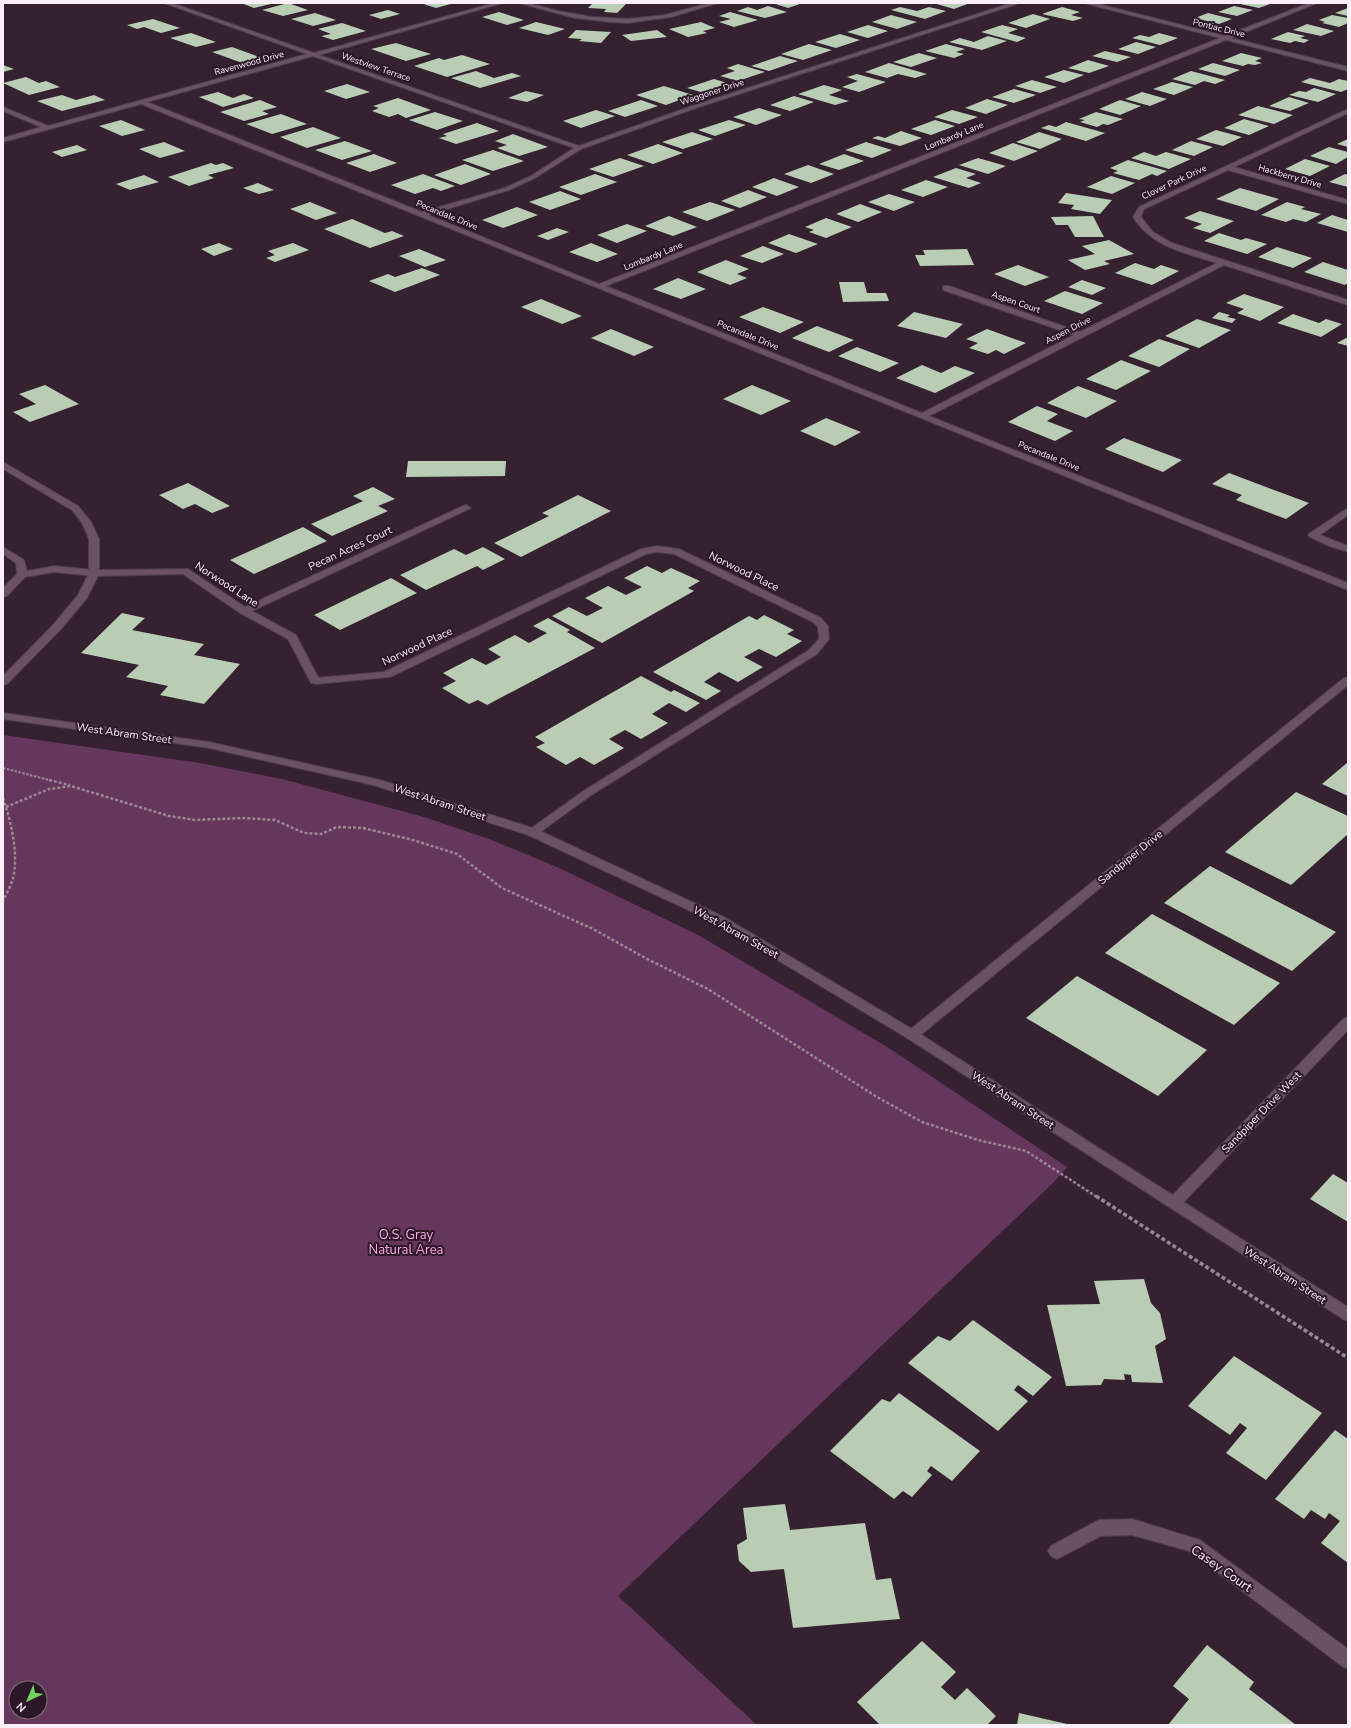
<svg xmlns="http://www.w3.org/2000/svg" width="1351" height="1728" viewBox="0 0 1351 1728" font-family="'Nunito Sans',sans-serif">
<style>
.green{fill:#66375c;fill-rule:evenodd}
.building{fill:#b8cdb4}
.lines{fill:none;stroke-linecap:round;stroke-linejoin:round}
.service-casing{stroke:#4e3c4a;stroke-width:2}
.minor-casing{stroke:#4e3c4a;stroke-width:2}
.secondary-casing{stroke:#4e3c4a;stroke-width:2}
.path-far2{stroke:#998794;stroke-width:2;stroke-dasharray:2.5 1.5;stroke-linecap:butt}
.path-far1{stroke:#998794;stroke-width:2.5;stroke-dasharray:3 2;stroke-linecap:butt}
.path{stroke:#998794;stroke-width:3.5;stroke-dasharray:4 2.5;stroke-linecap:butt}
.service{fill:#6a5264;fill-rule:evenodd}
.minor{fill:#6a5264;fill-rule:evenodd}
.secondary{fill:#6a5264;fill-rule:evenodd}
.labels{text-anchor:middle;stroke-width:4;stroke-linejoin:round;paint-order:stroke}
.far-street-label{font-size:9px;fill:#fdeff9;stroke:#2c1727}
.street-label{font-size:11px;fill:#fdeff9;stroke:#2c1727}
.near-park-label{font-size:13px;fill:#fdabea;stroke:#2c1727}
.near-street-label{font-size:13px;fill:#fdeff9;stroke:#2c1727}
</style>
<rect width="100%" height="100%" fill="#362131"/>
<!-- green -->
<path class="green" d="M3,735L200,763L282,779L424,817L489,839L557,867L700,936L892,1050L1067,1167L1052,1184L618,1596L757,1725H3ZM16,1688H40V1712H16Z"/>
<!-- building -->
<path class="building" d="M241,3H271V4L254,8Z
M288,3L308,10L283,16L262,10Z
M420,3H454L436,8Z
M593,3H611L626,4L617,13L604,12L606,9L588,8Z
M772,3H803L788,8Z
M933,3H970L954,9Z
M1244,3H1273L1259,8L1240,4Z
M768,6L787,12L765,18L737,11L748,7L757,10Z
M1234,6L1253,10L1237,16L1218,12Z
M900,7L917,11L929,7L946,11L925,19L891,10Z
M1062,7L1080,12L1071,15L1083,18L1073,21L1042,14Z
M1348,8V16L1335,13Z
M388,10L400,14L381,19L369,15Z
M499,12L524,20L507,25L482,17Z
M730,12L758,20L734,27L719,22L731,19L719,16Z
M315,13L336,20L313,26L291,19Z
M1208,13L1232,19L1219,24L1195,18Z
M1033,14L1050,19L1026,28L1008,23Z
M891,15L917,22L897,29L872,22Z
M1332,15L1348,18V23L1339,27L1322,23L1325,22L1319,20Z
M153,19L180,28L161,33L144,27L137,29L127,25Z
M536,22L565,29L548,35L519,28Z
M701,22L715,28L703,31L707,33L688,37L669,29Z
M342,23L366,31L333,40L321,36L331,34L318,29Z
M1307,24L1334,31L1321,36L1293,30Z
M868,25L888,31L868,38L847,32Z
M1002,25L1018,29L1008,33L1026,38L1017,42L981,32Z
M576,30L611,32L601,43L579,41L582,39L568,38Z
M657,30L667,37L631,41L622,35Z
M1288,32L1305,36L1300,38L1309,40L1304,43L1295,41L1290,43L1271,39Z
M191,33L216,42L196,47L170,38Z
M1159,33L1178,38L1160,45L1132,38L1140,35L1149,37Z
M840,34L860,40L836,48L815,42Z
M988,36L1007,41L982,50L949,42L960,38L974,42Z
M1136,42L1156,47L1138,54L1118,49Z
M396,43L431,54L406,61L371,49Z
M809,44L832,50L803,60L781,54Z
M946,44L965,49L956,52L964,54L954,58L925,51Z
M232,47L265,59L245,64L212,52Z
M1105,51L1131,57L1117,62L1092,56Z
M919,53L937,58L911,67L893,62Z
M1241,53L1262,58L1255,61L1262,63L1255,65L1248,64L1243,66L1222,61Z
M462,55L490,64L447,77L414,66L439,58L444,60Z
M780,56L798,61L769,71L751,66Z
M1088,60L1109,66L1089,73L1068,68Z
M889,63L927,74L915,78L898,74L887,78L865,72Z
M1213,63L1240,70L1225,76L1198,69Z
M738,64L765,72L738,81L720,76L735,71L727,68Z
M3,65L14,69L3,72Z
M1064,70L1084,75L1064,83L1044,77Z
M476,71L494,78L512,73L521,76L480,88L451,78Z
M1191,71L1225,80L1215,84L1204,81L1195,85L1172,79Z
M857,74L886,82L859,92L842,87L858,81L847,77Z
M26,77L39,83L46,81L60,87L29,95L3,83Z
M1310,78L1330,83L1339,79L1348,81V89L1341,92L1301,82Z
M714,79L731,84L704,93L687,88Z
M1032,80L1057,87L1040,93L1015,86Z
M1172,82L1193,87L1174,95L1153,89Z
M347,84L370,92L346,99L324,91Z
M824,85L842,90L829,95L849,101L835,105L798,94Z
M664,86L693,95L666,105L636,95Z
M1314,88L1336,94L1318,102L1289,95L1299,91L1306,92Z
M1014,89L1036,95L1014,103L992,97Z
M526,91L544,95L527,102L508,98Z
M218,92L233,98L244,94L254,98L223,107L199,97Z
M1142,92L1167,99L1150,106L1125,99Z
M62,95L76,100L94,95L105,100L62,111L37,101Z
M794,96L814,102L790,111L770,105Z
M1289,97L1309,103L1290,111L1269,106Z
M398,98L431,110L406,118L398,114L389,117L372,111L379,108L373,106Z
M987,99L1008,105L986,114L965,108Z
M260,100L277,107L262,111L269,114L244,121L220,112Z
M641,100L658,106L625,117L608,111Z
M1120,100L1141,106L1120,115L1099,109Z
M1258,106L1293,115L1274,124L1238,115Z
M759,108L782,115L756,125L733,117Z
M596,110L615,116L581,128L563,121Z
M952,110L978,117L959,124L934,117Z
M435,112L463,121L437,130L409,120Z
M1096,112L1123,119L1108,125L1103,124L1097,127L1080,122L1085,120L1079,119Z
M281,114L307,124L272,134L246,124Z
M1244,119L1269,126L1249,135L1224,128Z
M121,120L145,130L122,136L99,126Z
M729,120L746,125L715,136L698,130Z
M935,120L955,126L931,135L911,129Z
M1066,122L1105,133L1086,141L1041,128L1049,125L1056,127Z
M477,123L499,131L456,144L439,138L447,136L443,134Z
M313,127L341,138L307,148L280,137Z
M1216,130L1242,137L1223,146L1196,139Z
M901,131L922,138L900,146L872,138L878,136L885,138Z
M692,132L713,139L683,149L662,142Z
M1039,132L1062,139L1040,149L1016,142Z
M513,134L548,147L519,156L497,148L507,145L495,141Z
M1348,139V147L1337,144Z
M345,141L372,151L342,160L315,150Z
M1191,141L1213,147L1194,156L1172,150Z
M164,142L185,151L160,158L139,149Z
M866,142L892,150L872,158L845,150Z
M1013,143L1038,151L1014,161L989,153Z
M658,144L683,153L653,164L627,155Z
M77,145L87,150L62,157L52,152Z
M1329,147L1348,152V157L1336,164L1310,156Z
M493,150L524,161L493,171L462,160Z
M1144,152L1156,156L1166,152L1191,159L1169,169L1131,158Z
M374,154L397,163L370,172L346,163Z
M844,154L864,161L839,170L819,164Z
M620,158L644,166L613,177L589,169Z
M978,158L1006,166L988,174L959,165Z
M1305,159L1330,166L1310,176L1285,169Z
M1128,160L1167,171L1157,176L1152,174L1139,180L1113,173L1118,171L1110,168Z
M211,163L216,165L223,163L234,168L208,175L214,178L189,186L168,177Z
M465,164L491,174L461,185L434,175Z
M808,165L834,174L811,183L784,174Z
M956,168L976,174L966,178L981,183L969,188L933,177Z
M423,174L455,186L441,191L433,188L415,194L391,185Z
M595,174L617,182L581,195L559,187Z
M1345,174L1348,175V187L1329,182Z
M144,175L159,182L130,190L116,184Z
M1111,176L1135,183L1112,194L1087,187Z
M774,178L799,187L777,196L752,187Z
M926,180L948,187L923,197L901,190Z
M258,183L274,190L259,194L243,188Z
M1240,188L1279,199L1256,211L1216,199Z
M748,190L767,197L740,208L721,201Z
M560,191L581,199L550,210L529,202Z
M1066,193L1112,200L1100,214L1071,209L1074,205L1058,203Z
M889,194L915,202L894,211L868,202Z
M310,202L337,213L316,220L290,209Z
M710,202L735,210L707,221L682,212Z
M1287,202L1305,207L1301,209L1321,214L1306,222L1293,219L1286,222L1261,215Z
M860,204L882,212L858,222L836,214Z
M517,207L538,215L503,228L482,220Z
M1200,211L1234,221L1210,233L1193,228L1202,224L1184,218Z
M1332,215L1348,220V232L1317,223Z
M669,216L697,227L673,236L645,226Z
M1093,216L1104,237H1075L1068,225H1056L1051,217Z
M826,218L852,227L826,238L809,232L814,230L805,227Z
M352,219L385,233L392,231L404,236L370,248L324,229Z
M627,224L647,231L617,243L597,235Z
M557,228L569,232L548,240L537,236Z
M1219,233L1241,240L1246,238L1267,244L1247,254L1204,241Z
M789,234L818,244L796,253L768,243Z
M1109,240L1134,254L1104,261L1110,264L1085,270L1068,260L1095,254L1082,246Z
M219,243L233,249L214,256L201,249Z
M293,243L309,250L275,262L266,258L275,255L268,251Z
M591,243L618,254L597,262L569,252Z
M763,246L784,254L762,263L740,256Z
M1277,247L1312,258L1293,268L1258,257Z
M419,249L446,260L425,267L399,256Z
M967,249L974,265L920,266L915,255H925L923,250Z
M726,260L749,269L737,274L747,278L730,285L697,272Z
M1323,262L1348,270V283L1345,285L1304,272Z
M1135,263L1154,269L1161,265L1179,271L1152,285L1115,273Z
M1018,265L1049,277L1025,286L994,274Z
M422,268L440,275L395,292L369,281L388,274L395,277Z
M678,278L706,289L681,299L653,289Z
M1082,280L1106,288L1092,295L1068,287Z
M839,282H864L867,293H886L889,301L843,302Z
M1065,291L1103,303L1082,314L1044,301Z
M1244,294L1284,307L1260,321L1237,313L1244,309L1226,303Z
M541,299L582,316L562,324L521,307Z
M763,307L804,322L780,333L739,317Z
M914,312L963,324L946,338L897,326Z
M1219,312L1230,315L1227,317L1236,319L1232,323L1212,318Z
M1293,314L1319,323L1326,319L1342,324L1321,337L1277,323Z
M1197,319L1231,330L1199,348L1165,336Z
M817,326L854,340L829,352L792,338Z
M611,329L654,347L634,356L591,338Z
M987,329L1026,343L1004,354L996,350L988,354L969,348L978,343L966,339Z
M1348,337V346L1337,343Z
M1159,339L1190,349L1159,367L1128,356Z
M857,347L899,363L880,372L838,356Z
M1121,360L1151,371L1116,390L1086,379Z
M922,365L941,373L955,366L975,373L935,393L896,378Z
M45,385L79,404L30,422L13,412L36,404L19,394Z
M752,385L791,401L761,415L723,399Z
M1078,386L1117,401L1086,418L1047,403Z
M1037,406L1058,414L1047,421L1073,431L1055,441L1008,422Z
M826,418L861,432L835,446L800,431Z
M1124,438L1182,460L1163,472L1105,449Z
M408,461H506L505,476L406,477Z
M1229,473L1309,503L1286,519L1236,500L1242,495L1212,484Z
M188,483L230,506L212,513L195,504L183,509L159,495Z
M373,487L395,499L378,506L388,511L332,536L311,524L363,501L353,496Z
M578,495L611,511L521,557L494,543L549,516L542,513Z
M303,527L327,541L254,574L230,560Z
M483,547L505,559L483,570L477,566L426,590L400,575L454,549L466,555Z
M647,566L662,573L671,568L700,581L688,588L694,591L602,643L552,616L569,607L587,616L603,608L585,598L608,586L626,595L642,587L624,578Z
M391,578L417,593L340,630L314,615Z
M122,613L145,618L132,630L204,644L194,655L240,664L204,704L160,695L168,686L126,677L139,665L81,653Z
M764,615L794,630L787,634L802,641L776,657L759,649L744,657L763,667L738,682L719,672L704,682L721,691L706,700L653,672L749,616L757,620Z
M548,618L570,630L567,632L595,648L487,705L478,700L469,704L442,688L456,681L443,673L472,658L486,665L501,657L488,649L515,635L529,643L547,633L533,626Z
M641,676L671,692L674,690L700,703L686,712L669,703L652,714L668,723L641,739L625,730L609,739L624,748L594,765L580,757L566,765L536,747L545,743L535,737Z
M1348,762V796L1322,784Z
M1296,792L1348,816V834L1291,885L1225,852Z
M1210,866L1336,932L1292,971L1164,903Z
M1152,914L1280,983L1234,1025L1105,953Z
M1077,976L1207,1050L1158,1096L1026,1018Z
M1333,1174L1348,1183V1222L1310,1199Z
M1144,1279L1151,1303L1160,1313L1166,1339L1155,1346L1163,1383L1132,1382L1131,1375L1124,1374L1125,1380L1104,1379L1101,1385L1066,1386L1047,1305L1100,1304L1094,1281Z
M973,1320L1052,1377L1033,1396L1018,1385L1014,1390L1028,1401L998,1431L908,1363L938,1336L950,1341Z
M1234,1356L1322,1413L1266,1480L1226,1453L1247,1428L1240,1423L1230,1435L1188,1406Z
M899,1393L980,1451L952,1481L931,1466L927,1471L932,1475L912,1497L903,1491L894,1499L830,1451L882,1399L890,1402Z
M1335,1430L1348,1439V1563L1321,1543L1340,1521L1329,1513L1325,1519L1311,1510L1304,1519L1275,1499Z
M785,1504L790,1530L865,1523L876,1580L891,1578L900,1619L793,1628L784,1569L751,1572L739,1561L737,1545L747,1539L743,1508Z
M922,1641L956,1672L941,1687L955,1700L967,1688L996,1716L987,1725H880L857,1702Z
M1207,1645L1254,1682L1249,1689L1296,1725H1168L1189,1699L1173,1686Z
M1019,1713L1067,1724V1725H1017Z"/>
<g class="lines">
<!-- service casing -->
<g class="service-casing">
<path id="service" d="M1348,508V515L1320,535L1348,546V552L1329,546L1310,537L1308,535L1310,533Z
M657,546L679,549L821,618L828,626L829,639L817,654L590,796L536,835H528L526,832L582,792L809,650L819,639L818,627L813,622L674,554L657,552L646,554L390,677L315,684L310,681L315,678L384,672L641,549Z
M3,547L24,560L27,571L54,566L94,570L99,573L94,576L54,572L25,577L7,596L3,597V588L17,574L16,563L3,554Z
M1348,677V685L917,1038L912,1040L907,1038L905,1035L907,1032L1344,678Z"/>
</g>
<!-- minor casing -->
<g class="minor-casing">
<path id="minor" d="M164,3H172L314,53L494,3H503L319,55L579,146L695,105L1011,3H1020L699,107L581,149L535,178L509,190L428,215L599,284L1220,38L1084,3H1094L1225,36L1309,3H1317L1231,38L1348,67V71L1226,40L606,286L922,413L1074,335L943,290V286H949L1080,332L1217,263C1185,253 1152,247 1133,217L1139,207L1348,109V113L1234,167L1348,200V204L1228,170L1144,209L1141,217L1153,232L1172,243L1348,300V305L1224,265L929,416L1348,583V590L141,104L3,142V138L41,127L3,111V107L48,126L307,54ZM313,56L574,148L531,176L505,188L422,212L147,102Z
M519,3H528L558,11L593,17L628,19L665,15L709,3H718L671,17L628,23L610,22L575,18Z
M3,462L78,506L91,522L99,539V570L188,569L245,607L463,506L466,505L471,508L252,611L296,635L320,681L319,683H311L288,639L240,613L183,574L98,576L87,598L61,629L7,684L3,685V676L53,625L78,595L89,573V539L82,523L72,510L3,469Z
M1348,1017V1030L1179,1207L1174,1209L1169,1207L1167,1203L1169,1199L1343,1019Z
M1132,1519L1200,1540L1348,1649V1669L1342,1666L1189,1551L1132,1535L1101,1536L1057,1559L1051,1556L1048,1551L1051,1546L1093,1523L1099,1520Z"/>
</g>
<!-- secondary casing -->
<g class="secondary-casing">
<path id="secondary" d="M3,713L209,742L380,780L536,829L724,917L917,1032L1348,1307V1321L1343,1319L907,1038L716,923L528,835L373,785L209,748L3,719Z"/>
</g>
<!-- path-far2 -->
<path class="path-far2" d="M3,768L53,781"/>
<!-- path-far1 -->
<path class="path-far1" d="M49,780L70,785
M3,798C11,822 19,853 13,878C11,886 6,894 3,901
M6,807L49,789L71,786L169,816L195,820L244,818L275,820L304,833L321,834L337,827L363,828L413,840L457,854L502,888L593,929L649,960L708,989L877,1097L922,1122L978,1140L1026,1151L1097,1197"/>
<!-- path -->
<path class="path" d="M1096,1196L1348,1358"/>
<!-- service -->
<use href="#service" class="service"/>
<!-- minor -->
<use href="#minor" class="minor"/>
<!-- secondary -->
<use href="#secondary" class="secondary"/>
</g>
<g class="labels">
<!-- far-street labels -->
<g class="far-street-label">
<text transform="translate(1219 28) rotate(14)" y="3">Pontiac Drive</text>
<text transform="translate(249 63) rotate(-15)" y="3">Ravenwood Drive</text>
<text transform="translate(376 67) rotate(19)" y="3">Westview Terrace</text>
<text transform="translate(712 92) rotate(-18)" y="3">Waggoner Drive</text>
<text transform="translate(954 136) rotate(-22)" y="3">Lombardy Lane</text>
<text transform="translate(1290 176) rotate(16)" y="3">Hackberry Drive</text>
<text transform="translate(1174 182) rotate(-25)" y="3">Clover Park Drive</text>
<text transform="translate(447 215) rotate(22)" y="3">Pecandale Drive</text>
<text transform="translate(653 256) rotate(-22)" y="3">Lombardy Lane</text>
<text transform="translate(1016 302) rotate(19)" y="3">Aspen Court</text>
<text transform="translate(1068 330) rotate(-27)" y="3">Aspen Drive</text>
<text transform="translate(748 335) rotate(22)" y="3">Pecandale Drive</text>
<text transform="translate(1049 456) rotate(22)" y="3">Pecandale Drive</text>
</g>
<!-- street labels -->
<g class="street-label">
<text transform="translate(350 548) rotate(-25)" y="4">Pecan Acres Court</text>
<text transform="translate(744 571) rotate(26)" y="4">Norwood Place</text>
<text transform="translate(227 584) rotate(33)" y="4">Norwood Lane</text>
<text transform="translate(417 646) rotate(-25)" y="4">Norwood Place</text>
<text transform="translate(124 733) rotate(8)" y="4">West Abram Street</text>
<text transform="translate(440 802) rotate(18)" y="4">West Abram Street</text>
<text transform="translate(1130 857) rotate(-39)" y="4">Sandpiper Drive</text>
<text transform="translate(736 932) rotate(29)" y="4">West Abram Street</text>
<text transform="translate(1013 1100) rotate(33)" y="4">West Abram Street</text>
<text transform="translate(1261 1112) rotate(-46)" y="4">Sandpiper Drive West</text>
<text transform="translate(1285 1275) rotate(33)" y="4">West Abram Street</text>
</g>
<!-- near-park labels -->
<g class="near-park-label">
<text x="406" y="1239">O.S. Gray<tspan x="406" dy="15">Natural Area</tspan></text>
</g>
<!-- near-street labels -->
<g class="near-street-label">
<text transform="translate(1222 1568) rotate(35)" y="5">Casey Court</text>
</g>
</g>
<!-- border -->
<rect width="1351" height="1728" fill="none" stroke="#fdeff9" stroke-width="8"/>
<!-- north arrow -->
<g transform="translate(28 1700) rotate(224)"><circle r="19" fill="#2c1727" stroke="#806d7b"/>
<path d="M0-3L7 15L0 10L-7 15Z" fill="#72d25d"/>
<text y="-6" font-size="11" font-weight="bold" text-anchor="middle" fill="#fdeff9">N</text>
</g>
</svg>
